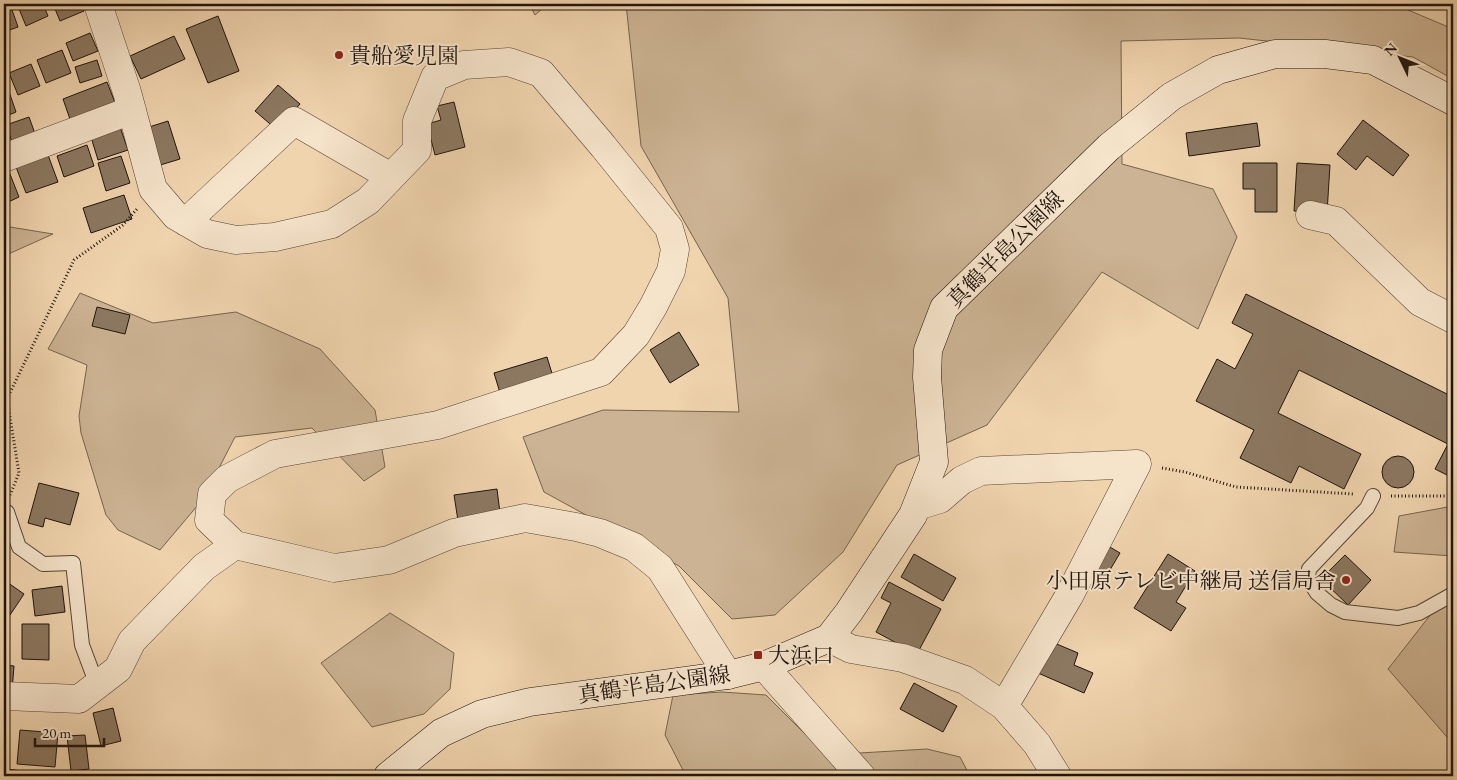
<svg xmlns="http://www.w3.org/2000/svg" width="1457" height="780" viewBox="0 0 1457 780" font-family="'EB Garamond','Noto Serif JP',serif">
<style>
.green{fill:#ccb393;stroke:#766450}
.building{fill:#8c7861;stroke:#1f140e}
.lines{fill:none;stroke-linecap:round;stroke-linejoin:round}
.service-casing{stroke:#534436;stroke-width:16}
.minor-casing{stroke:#534436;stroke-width:29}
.secondary-casing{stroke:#1f140e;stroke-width:29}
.path{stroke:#1f140e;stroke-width:3;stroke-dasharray:1 2.5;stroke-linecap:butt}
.service{stroke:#f5e3ca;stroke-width:14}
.minor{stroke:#f5e3ca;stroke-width:28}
.secondary{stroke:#f5e3ca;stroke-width:28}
.poi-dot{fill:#8f2418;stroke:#f5e3ca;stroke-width:2}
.labels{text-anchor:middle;stroke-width:4;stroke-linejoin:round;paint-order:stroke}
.poi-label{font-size:22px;fill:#1f140e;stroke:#f5e3ca;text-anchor:start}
.street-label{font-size:22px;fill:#1f140e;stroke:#f5e3ca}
</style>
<rect width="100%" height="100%" fill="#f0d4ae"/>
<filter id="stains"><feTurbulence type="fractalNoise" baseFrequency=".004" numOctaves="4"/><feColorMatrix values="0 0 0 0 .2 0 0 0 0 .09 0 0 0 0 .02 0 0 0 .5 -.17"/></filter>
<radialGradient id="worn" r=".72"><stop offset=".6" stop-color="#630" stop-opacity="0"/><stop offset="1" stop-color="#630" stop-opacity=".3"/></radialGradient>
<!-- green -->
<path class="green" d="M529,4H548L535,15Z
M626,4H1394L1453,29V79L1413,57L1239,38L1121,41L1122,164L1213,189L1237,237L1198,329L1102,272L987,425L897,465L843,552L775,615L732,619L679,566L544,492L523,437L603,410L739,412L728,298L641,146Z
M4,226L53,234L4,256Z
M80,293L153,323L236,312L320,349L375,410L385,467L364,481L312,428L235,437L203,499L160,550L118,530L106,515L81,433L79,416L87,365L48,349Z
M1453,506V556L1394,552L1399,516Z
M1453,586V744L1388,669Z
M390,613L454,653L450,689L424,714L372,727L321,663Z
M722,692L766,695L826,755L927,749L960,757L970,776H686L665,735L673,695Z"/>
<!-- building -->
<path class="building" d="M4,4H10L18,27L4,32Z
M17,4H43L48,16L26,26Z
M53,4H81L84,11L60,21Z
M218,16L239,71L208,83L186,29Z
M90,33L98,51L73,61L66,43Z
M174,36L185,59L141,79L130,56Z
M62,50L71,73L46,83L37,60Z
M97,60L102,76L80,83L75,67Z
M31,64L40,86L18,95L9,73Z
M4,77L16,112L4,117Z
M107,82L116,105L71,122L63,99Z
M278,85L300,104L277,130L255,111Z
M454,102L465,147L435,155L427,124L441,120L437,106Z
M29,117L38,142L15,150L6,125Z
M1363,120L1409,155L1393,176L1367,156L1356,170L1337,154Z
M168,121L180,159L157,166L146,128Z
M1257,123L1260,146L1189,156L1186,133Z
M120,127L128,150L98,160L91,137Z
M87,145L94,166L64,177L57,156Z
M48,155L58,182L26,193L16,167Z
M121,156L130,183L106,191L98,163Z
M1243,163H1277V212H1255V189H1243Z
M1297,163L1330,165L1327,213L1294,211Z
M8,169L19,197L4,204V171Z
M124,195L132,219L91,233L83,208Z
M1246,294L1453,397V478L1435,469L1448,444L1299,370L1278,413L1361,454L1344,489L1299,466L1291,483L1240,458L1254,430L1196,401L1217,359L1235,369L1253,334L1232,323Z
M97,307L130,315L125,334L92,326Z
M679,332L699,365L670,383L650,350Z
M547,357L554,380L501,396L494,373Z
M1382 472a16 16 0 1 1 32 0a16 16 0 1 1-32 0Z
M39,483L79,493L70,525L45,518L43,527L28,523Z
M497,489L501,521L459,527L454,495Z
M1103,543L1120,553L1104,580L1087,569Z
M914,554L956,578L943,601L901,577Z
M1168,554L1195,571L1176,602L1186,608L1171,631L1134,608Z
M1345,555L1371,580L1348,605L1321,579Z
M4,580L24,594L10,615L4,611Z
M889,582L941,609L917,654L876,632L891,603L881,598Z
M62,586L65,612L35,616L32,590Z
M22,624H49V660L22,659Z
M1052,642L1078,653L1074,665L1093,673L1084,693L1038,673Z
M4,665L14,666L12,691L4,690Z
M914,683L957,706L943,732L900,709Z
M113,708L121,741L101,746L93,713Z
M20,730L58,733L55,767L17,764Z
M85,735L89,769L71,771L67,736Z
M4,769L65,775V776H4Z"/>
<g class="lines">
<!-- service casing -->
<g class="service-casing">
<path id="service" d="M1373,496L1367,508L1309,569L1308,579L1317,593L1331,605L1345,612L1398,618L1419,613L1453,594
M7,512L19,547L43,564L73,563L82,645L97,685"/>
</g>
<!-- minor casing -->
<g class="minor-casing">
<path id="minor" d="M98,4L127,92L153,189L176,216L207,234L236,240L275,237L332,224L368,201L417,150V121L435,77L464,65L509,62L541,73L603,146L669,228L675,249L671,271L653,307L636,335L601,372L438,425L275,454L227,479L212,494L209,520L235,545L334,568L389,560L454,533L525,518L576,527L600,533L634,547L660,568L728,675
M4,158L132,110
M1310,215L1336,221L1420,302L1453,319
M186,222L294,121L391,177
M917,506L940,499L962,480L981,471L1137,464L1069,596L1004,706
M829,638L851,649L903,658L965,680L1004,706L1037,744L1057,776
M764,666L861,776
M4,696L79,699L118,669L132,641L204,567L235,545"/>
</g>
<!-- secondary casing -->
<g class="secondary-casing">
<path id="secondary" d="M388,776L441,733L482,714L530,702L728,675L764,666L829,638L849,612L913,515L934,462L927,377L928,350L944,308L1109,147L1172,96L1218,70L1275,54H1325L1373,60L1453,101"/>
</g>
<!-- path -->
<path class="path" d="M4,397L7,399L19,473L10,495
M7,399L74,260L123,225L137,209
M1162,468L1185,472L1236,487L1353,494
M1391,496H1453"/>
<!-- service -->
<use href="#service" class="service"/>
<!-- minor -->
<use href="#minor" class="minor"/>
<!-- secondary -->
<use href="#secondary" class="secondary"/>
</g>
<!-- markers -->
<g class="poi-dot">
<circle cx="339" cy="55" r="5"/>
<circle cx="1346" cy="580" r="5"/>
<rect x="753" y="650" width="10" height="10" rx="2.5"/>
</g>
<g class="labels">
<!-- poi labels -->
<g class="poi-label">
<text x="349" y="63">貴船愛児園</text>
<text x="1336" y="588" text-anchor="end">小田原テレビ中継局 送信局舎</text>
<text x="768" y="663">大浜口</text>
</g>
<!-- street labels -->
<g class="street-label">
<text transform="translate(1005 249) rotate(-45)" y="8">真鶴半島公園線</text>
<text transform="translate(654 684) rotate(-8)" y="8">真鶴半島公園線</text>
</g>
</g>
<!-- margin -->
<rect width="1457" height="780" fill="none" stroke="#f0d4ae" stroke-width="20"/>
<rect x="5" y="5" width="1447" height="770" fill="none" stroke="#1f140e" stroke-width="2.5"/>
<rect x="10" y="10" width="1437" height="760" fill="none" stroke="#1f140e"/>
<!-- north arrow -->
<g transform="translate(1400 58) rotate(313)" stroke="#f5e3ca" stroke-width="4" paint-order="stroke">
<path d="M0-4L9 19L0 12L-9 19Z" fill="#1f140e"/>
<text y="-8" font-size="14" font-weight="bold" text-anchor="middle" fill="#1f140e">N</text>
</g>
<!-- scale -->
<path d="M35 738v8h69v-8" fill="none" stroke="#1f140e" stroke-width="2.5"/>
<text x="42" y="738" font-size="15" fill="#1f140e" stroke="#f5e3ca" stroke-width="4" paint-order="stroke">20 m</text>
<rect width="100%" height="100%" filter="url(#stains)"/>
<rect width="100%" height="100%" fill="url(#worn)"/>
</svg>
